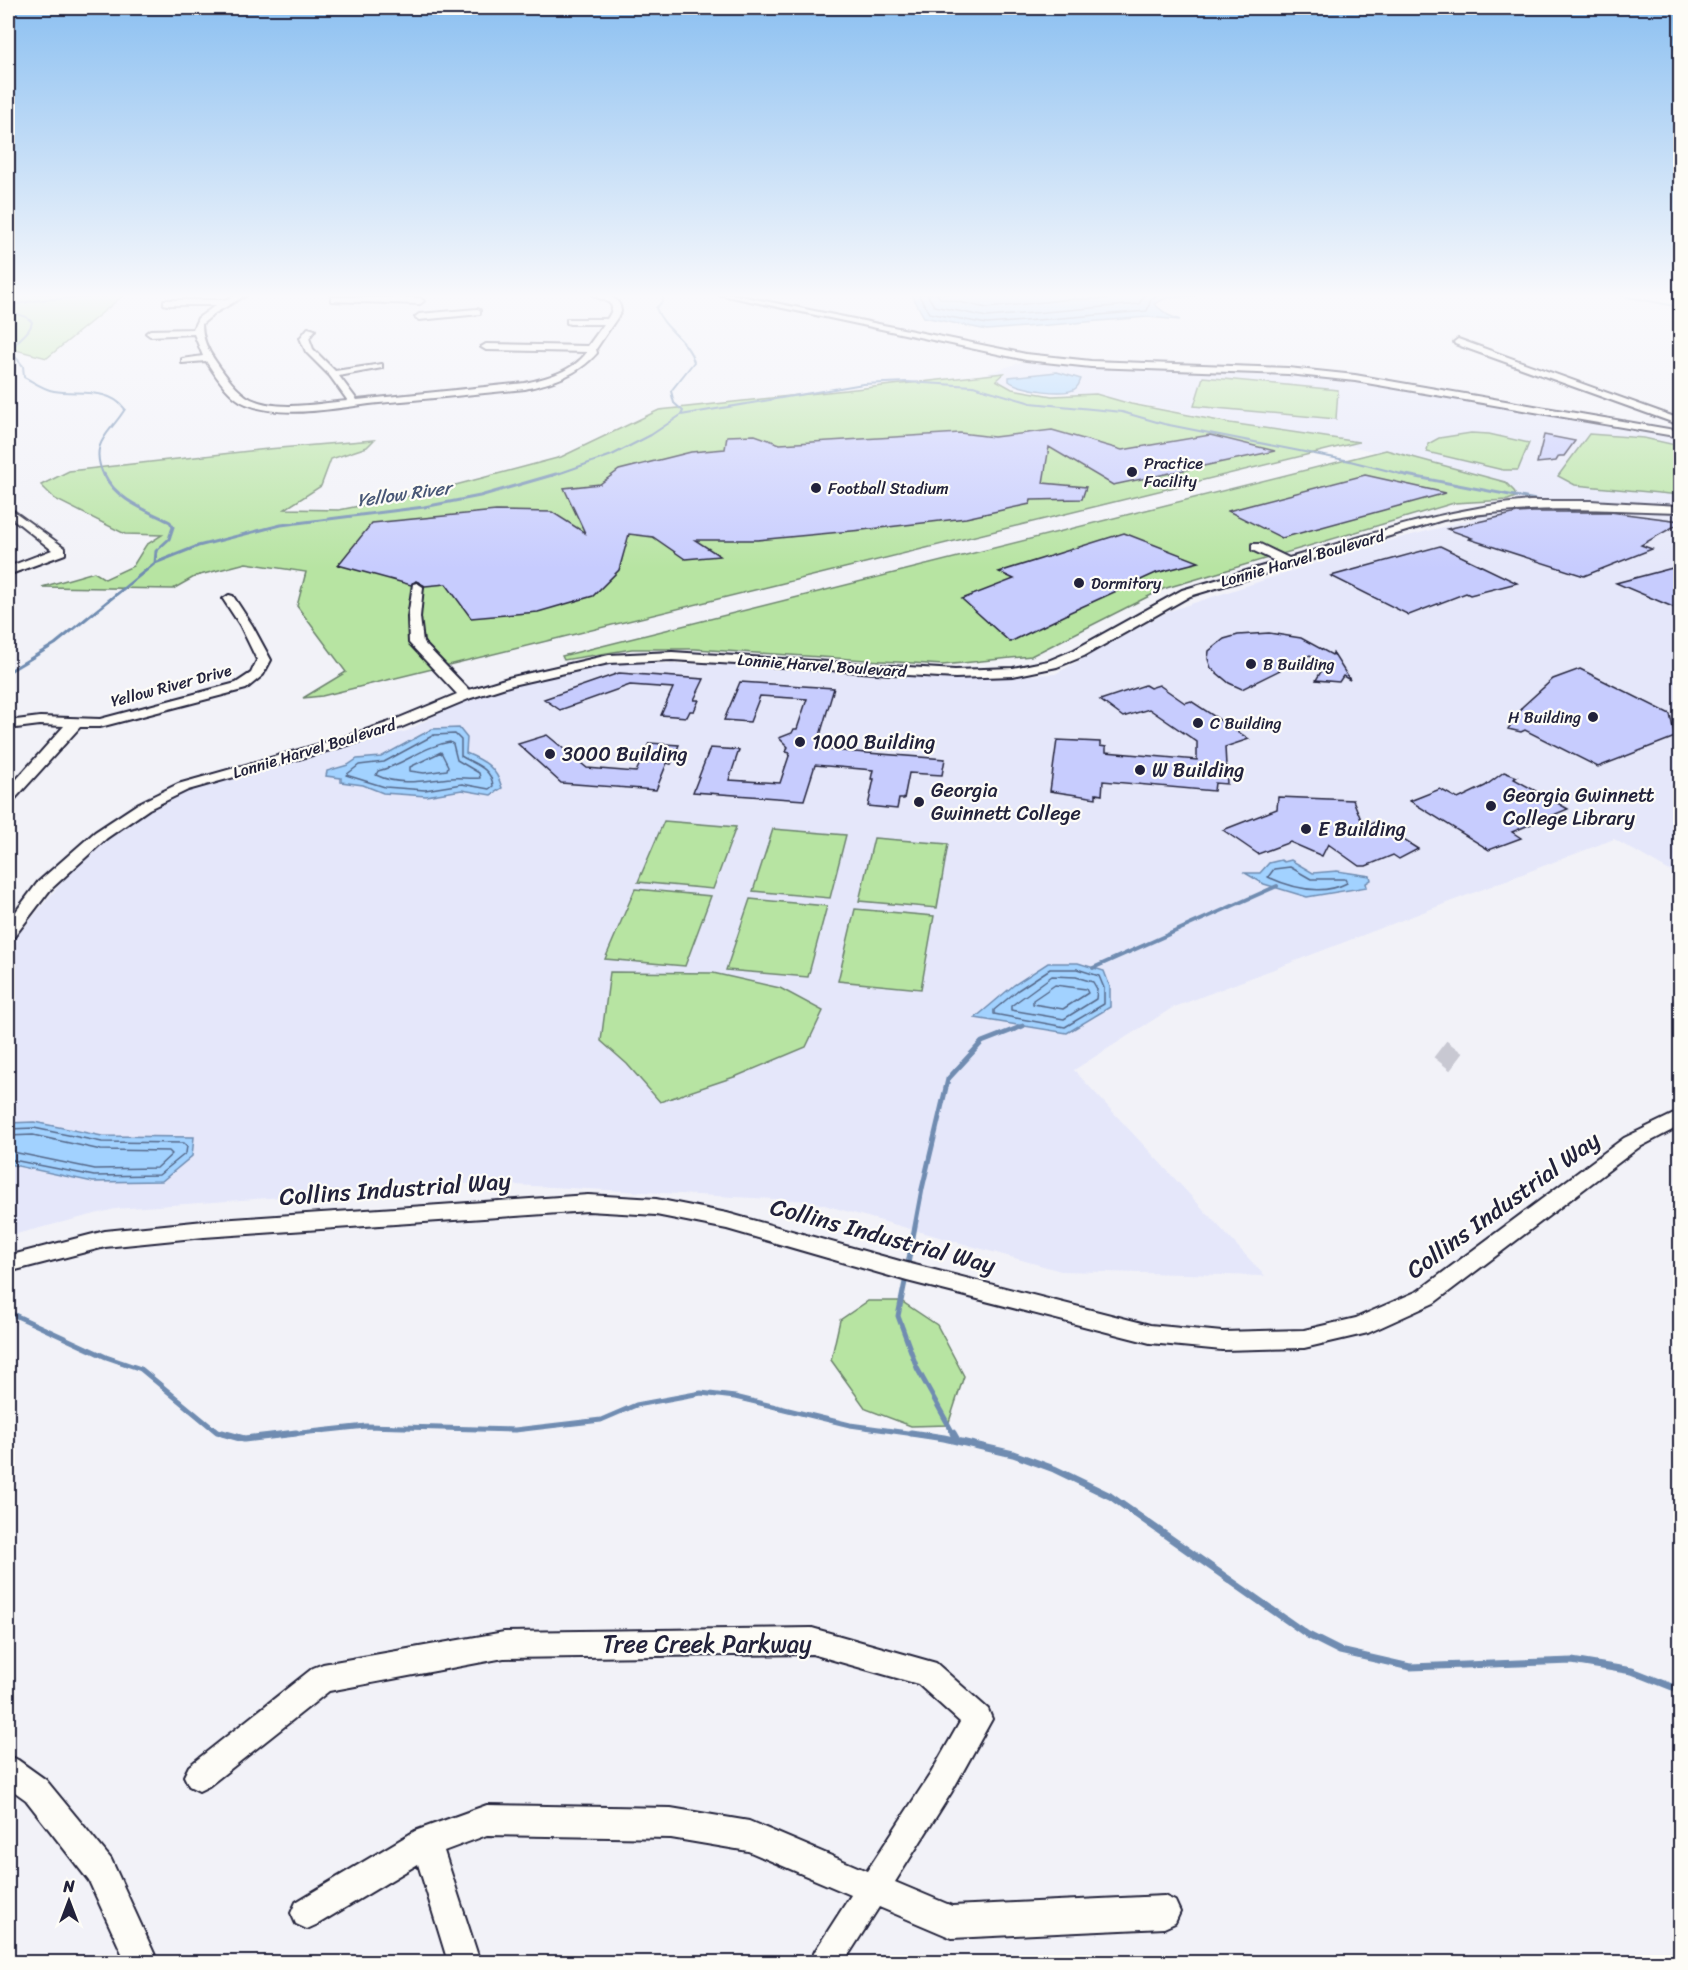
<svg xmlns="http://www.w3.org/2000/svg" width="1688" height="1970" viewBox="0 0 1688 1970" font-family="Sriracha,sans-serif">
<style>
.built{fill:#e5e7fa}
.green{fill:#b7e4a2;stroke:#6c836e;stroke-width:1.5}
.water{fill:#a2d2ff;stroke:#6f8cb1;stroke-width:1.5}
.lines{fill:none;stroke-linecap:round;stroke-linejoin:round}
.shore{stroke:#556889;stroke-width:1.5}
.stream-far4{stroke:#6f8cb1;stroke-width:2}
.stream-far3{stroke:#6f8cb1;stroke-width:3}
.stream-far2{stroke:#6f8cb1;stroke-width:4}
.stream-far1{stroke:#6f8cb1;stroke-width:5}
.stream{stroke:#6f8cb1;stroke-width:7}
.building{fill:#c7ccfe;stroke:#22223b;stroke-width:1.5}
.minor-tunnel{stroke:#c8c8d2;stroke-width:21;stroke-dasharray:21 10;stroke-linecap:butt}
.minor-casing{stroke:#22223b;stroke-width:4}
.minor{fill:#fdfcf7;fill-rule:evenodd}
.poi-dot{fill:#22223b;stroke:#fdfcf7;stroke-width:2}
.labels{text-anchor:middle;stroke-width:4.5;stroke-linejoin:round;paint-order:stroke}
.far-poi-label{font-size:16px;fill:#22223b;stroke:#fdfcf7;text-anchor:start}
.far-street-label{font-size:16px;fill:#22223b;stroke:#fdfcf7}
.far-water-label{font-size:18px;font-style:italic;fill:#485776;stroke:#fdfcf7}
.poi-label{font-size:20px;fill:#22223b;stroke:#fdfcf7;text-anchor:start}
.near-street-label{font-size:24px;fill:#22223b;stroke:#fdfcf7}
</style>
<rect width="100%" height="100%" fill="#f2f2f8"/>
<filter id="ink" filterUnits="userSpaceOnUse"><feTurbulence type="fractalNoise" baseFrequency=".0167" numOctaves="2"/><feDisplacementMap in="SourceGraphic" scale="12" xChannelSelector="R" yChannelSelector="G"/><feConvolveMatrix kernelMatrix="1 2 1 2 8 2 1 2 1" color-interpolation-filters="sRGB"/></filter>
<g filter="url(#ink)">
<!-- built -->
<path class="built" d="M1028,360L1098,369L1223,371L1354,381L1680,439V877L1614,839L1172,1008L1074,1070L1265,1276L1061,1271L810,1201L479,1183L115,1209L8,1236V947L110,824L203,779L407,731L483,689L619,663L730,665L941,679L1055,674L1169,611L1369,546L1527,505L1468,472L1318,439L1104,397L964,381Z"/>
<!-- green -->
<path class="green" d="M8,294H125L47,358L8,348Z
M1004,373L996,380L1012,389L1052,396L1096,394L1131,404L1230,423L1359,442L322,696L303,698L346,672L297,606L306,572L246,563L196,576L173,589L42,587L94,572L105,579L133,566L146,545L162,535L125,534L55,499L41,485L69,471L268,449L374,440L367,447L331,459L321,486L285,509L339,510L429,492L561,457L659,410Z
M1203,377L1338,390L1336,419L1194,406Z
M1471,433L1489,434L1529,443L1518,470H1503L1427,452L1428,444L1439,438Z
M1589,434L1644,438L1680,446V495L1575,485L1558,476Z
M1386,450L1505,482L1514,491L1516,497L1508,500L1454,503L1163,589L1031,656L943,665L695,649H632L564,660L562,656Z
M664,821L736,827L713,889L638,882Z
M773,829L846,835L830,898L753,891Z
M874,838L948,844L937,908L859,901Z
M635,889L711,896L685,966L605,959Z
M750,899L827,906L808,977L726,970Z
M855,909L934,916L921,989L838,981Z
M610,972L713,973L780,988L823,1011L806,1047L737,1076L660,1102L627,1064L601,1041Z
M868,1301H901L937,1325L964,1376L948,1425L911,1426L866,1409L831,1360L840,1320Z"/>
<!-- water -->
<path class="water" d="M911,294H1197V296L1166,298L1154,304L1168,315L1180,320L1148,317L987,330L924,317Z
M1057,372L1081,379C1080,382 1078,386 1076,388C1066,397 1018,389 1009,381V377Z
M459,728L467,738L466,753C485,761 496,767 502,788L491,795L462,790L426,796L383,793L363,785L341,782V778L326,776L327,771L348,765L357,759L381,757L432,729Z
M1281,860L1284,862L1291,860L1313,873L1337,871L1370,876L1371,880L1366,883L1367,887L1307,897L1264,884L1245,873H1260L1269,863Z
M1048,963H1078L1104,971L1110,987V1007L1067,1033L975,1018L1014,985Z
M34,1122L102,1136L194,1137L192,1156L162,1181L93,1182L8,1164V1123Z"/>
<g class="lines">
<!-- shore -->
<path class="shore" d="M918,294L929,313L987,324L1147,311L1151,299L1162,294
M927,294L934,306L987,317L1139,304L1145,294
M937,294L940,298L987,308L1071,299H1104L1135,294
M455,734L461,740V756C474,764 492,768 493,786L489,789L462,784L425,790L385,787L346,775L359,765L384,762L434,735Z
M450,742L453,744L457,760L479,773L480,778C470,779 461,777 451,778C425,780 401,787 376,775L378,771C404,765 423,746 450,742Z
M441,752L448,766L447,770L424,773L410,771V767Z
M1290,867L1311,879H1345L1347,883C1322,896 1292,888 1268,877L1274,869Z
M1050,969H1077L1099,976L1104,988V1004L1065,1027L994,1014V1010L1018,990Z
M1052,976L1076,977L1093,982L1097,989L1096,999L1064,1019L1011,1010V1006Z
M1055,985L1086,989L1088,993L1063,1009L1033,1004V1000Z
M8,1129L34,1128L102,1142L184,1143L187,1146L186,1153L159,1175L94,1176L8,1159
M8,1136L33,1135L101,1150L169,1151L172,1154L157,1168L95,1169L8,1151"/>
<!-- stream-far4 -->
<path class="stream-far4" d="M663,294V301L656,308C664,330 688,339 694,362L671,391L674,403L683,411L681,415
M1613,294L1680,307
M8,307C43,294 81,302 117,294
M8,311L26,317L32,322C30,335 15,339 11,352L23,366L24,377C34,382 43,389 54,391C78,395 109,387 125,409C110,434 88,442 104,476
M552,476L612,455L651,435L681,415L863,384L908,382L973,386L1031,403L1122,412L1164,424L1350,461L1409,476"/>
<!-- stream-far3 -->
<path class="stream-far3" d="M104,474C116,500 146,510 170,522L173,527L169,539L156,551L155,563
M1401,474L1546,502
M1559,507L1577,514
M8,672L55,644L155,563L198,546L281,525L424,507L480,496L556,474"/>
<!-- stream-far2 -->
<path class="stream-far2" d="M1093,968L1277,886"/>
<!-- stream-far1 -->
<path class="stream-far1" d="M907,1269L922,1189L948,1079L982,1042L1023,1026
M906,1277L898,1316L917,1368L954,1435
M8,1312L106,1357L141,1369L217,1432L228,1435
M282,1435L366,1426L515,1430L601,1420L636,1405L701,1393L735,1397L850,1425L922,1435"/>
<!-- stream -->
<path class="stream" d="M222,1433L244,1439L296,1433
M911,1433L944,1438L1013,1454L1054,1469L1110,1496L1308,1635L1340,1651L1410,1667L1572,1661L1632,1671L1680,1690
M953,1433L957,1440"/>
</g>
<!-- building -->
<path class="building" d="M1052,430L1122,450L1210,435L1275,451L1113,485L1049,447L1043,483L1086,487L1082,499L1031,500L1030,504L966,518L862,530L757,540H695L720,556L685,559L653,537L629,534L619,570L593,596L538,612L471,618L446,584L425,586L416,581L411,585L338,565L372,523L496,511L552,512L585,533L564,488L600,484L619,470L691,452L725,449L727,436L755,435L780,444L960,433L994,437Z
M1544,435L1575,441L1564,456H1559L1556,461L1537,463Z
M1365,475L1446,493L1282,538L1228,511Z
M1533,512H1610L1680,521V523L1641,545L1652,549L1584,576L1469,539L1472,538L1447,529L1517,513Z
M1124,533L1199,562L1156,573L1066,614H1068L1010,642L962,599L1014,579L999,572Z
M1440,546L1517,583L1470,595L1466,593L1409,615L1331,576Z
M1680,566V610L1616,583Z
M1269,633L1301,638L1332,655L1333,653L1350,680L1343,676L1339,682L1316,680L1325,665L1310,655L1242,689L1229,683L1211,668L1208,659L1209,651L1224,639L1238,635Z
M1580,669L1670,714L1675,737L1598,767L1525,730L1521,732L1508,729L1522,707L1553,679Z
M619,673L704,679L694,700H699L694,711H690L687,717L661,715L673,688L630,685L560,710L544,699Z
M740,682L834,688L816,749L945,759L942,775L909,773L904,799H899L897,809L868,806L874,779H871L873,770L815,765L804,800L693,792L710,748L739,750L729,780L780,783L790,753L786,752L788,747L779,738L792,733L794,729H797L807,699L760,696L750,722L724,720Z
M1145,685L1150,688L1159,685L1185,703L1191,701L1249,739L1225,747L1227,784L1215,783L1214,791L1103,781L1102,795L1096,794V798L1050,791L1057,740L1100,742V746L1106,747V752L1197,760V742L1149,709L1123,717L1100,700Z
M547,735L587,768L636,772L649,743L679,745L671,764L667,763L656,790L561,783L518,744Z
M1504,772L1517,777L1514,779L1568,809L1512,832L1521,838L1489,850L1410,801L1440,789L1458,799L1485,786Z
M1278,797L1353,800L1364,827L1375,822L1418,849L1399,859L1393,855L1366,866H1359L1328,844L1322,856L1290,842L1258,854L1223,830L1277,809Z"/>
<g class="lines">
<!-- minor-tunnel -->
<path class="minor-tunnel" d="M1440,1049L1462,1066"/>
<!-- minor casing -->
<g class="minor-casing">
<path id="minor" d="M239,294H248L215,313L202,324C202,339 208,351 216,362C225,375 237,392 251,399C279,412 319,403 348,401L330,376L306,352L300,338L308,328L315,330L309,338L313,349L335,371L382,364V368L339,376L357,400L525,383C547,378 574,371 587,352L486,350L481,347L486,344L588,346L604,324H570L567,323V319H607C621,300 602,302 592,294C605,294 621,296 621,312L596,349L597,353C578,375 552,383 525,389C476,394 427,399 379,403C338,407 286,420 246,404C229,397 216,376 206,361L182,363V359L203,356L194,334L150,336L146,333L150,330L193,329L198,318L216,305H167L164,304V300H225Z
M717,294H731L1026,354L1091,361L1288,368L1355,375L1680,431V437L1355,381L1288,374L1091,367L1026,360Z
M334,297L420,298L424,301L420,304L331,301V297Z
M477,309L480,310V314L419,320L415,317L419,314Z
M1458,339L1680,419V425L1455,344L1454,342Z
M1530,501H1590L1680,506V512C1599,510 1525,504 1443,520L1190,596L1084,656L1057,667L1013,676L955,678L672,660L609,663L512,685L471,698L397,729L355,743L188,790L149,809L107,838L50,890L14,937L8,938V922L38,882L95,832L139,803L178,784L345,737L387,723L457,694L409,643L408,617L413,584L417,583L423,587L420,617L423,642L469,690L508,678L609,655L672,652L955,670L1013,668L1048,661L1074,650L1182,590L1277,562L1252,550V544H1260L1289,558C1369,535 1447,508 1530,501Z
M8,507L65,548V554L8,575V567L52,550L8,515Z
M229,595L233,596L252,625L271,660L263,675L246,689L100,727H80L13,801L8,802V789L64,726L40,725L8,729V721L40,717L100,719L236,683L251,673L257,660L240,625L223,599Z
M1680,1111V1126L1638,1148L1434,1303L1368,1333L1304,1348L1222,1350L1150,1343L907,1281L727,1229L656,1215L588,1211L204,1237L105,1247L8,1272V1256L105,1231L204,1221L588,1195L656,1199L727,1213L907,1263L1150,1325L1222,1332L1304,1330L1356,1318L1418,1291L1624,1138Z
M812,1628L936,1663L988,1709L992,1719L951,1793L895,1882L952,1906L1164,1896L1175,1901L1180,1912L1175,1923L1164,1928L952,1938L879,1907L844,1962H810L815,1951L851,1895L748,1851L671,1838L487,1835L444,1851L480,1962H448L418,1864L318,1924L307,1929L296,1924L291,1913L296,1902L415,1831L487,1805L671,1808L749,1821L867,1871L931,1773L960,1722L918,1684L812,1654L504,1658L329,1691L209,1786L199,1791L189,1786L184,1776L189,1766L313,1668L323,1664L504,1632Z
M8,1755L18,1760L46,1780L111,1859L158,1962H126L89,1881L26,1800L8,1787Z"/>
</g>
<!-- minor -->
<use href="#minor" class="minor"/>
</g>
</g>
<!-- sky -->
<linearGradient id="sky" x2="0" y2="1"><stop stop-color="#8cc0f1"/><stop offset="0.52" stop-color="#f9f9fc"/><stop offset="1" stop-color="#f9f9fc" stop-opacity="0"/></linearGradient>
<rect width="1688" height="569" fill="url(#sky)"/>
<!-- markers -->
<g class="poi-dot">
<circle cx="1132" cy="472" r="6"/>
<circle cx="816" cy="488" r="6"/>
<circle cx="1079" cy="583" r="6"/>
<circle cx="1251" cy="664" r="6"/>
<circle cx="1593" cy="717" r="6"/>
<circle cx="1198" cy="723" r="6"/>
<circle cx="800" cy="742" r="6"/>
<circle cx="550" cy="754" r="6"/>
<circle cx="1140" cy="770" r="6"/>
<circle cx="919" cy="802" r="6"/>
<circle cx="1491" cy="806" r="6"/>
<circle cx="1306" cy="829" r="6"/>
</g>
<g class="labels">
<!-- far-poi labels -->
<g class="far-poi-label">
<text x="1144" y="469">Practice<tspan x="1144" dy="18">Facility</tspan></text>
<text x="828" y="494">Football Stadium</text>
<text x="1091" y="589">Dormitory</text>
<text x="1263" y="670">B Building</text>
<text x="1581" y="723" text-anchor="end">H Building</text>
<text x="1210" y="729">C Building</text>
</g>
<!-- far-street labels -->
<g class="far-street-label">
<text transform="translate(1302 558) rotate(-16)" y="6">Lonnie Harvel Boulevard</text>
<text transform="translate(822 665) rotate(4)" y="6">Lonnie Harvel Boulevard</text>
<text transform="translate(171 685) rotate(-15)" y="6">Yellow River Drive</text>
<text transform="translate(314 748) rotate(-17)" y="6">Lonnie Harvel Boulevard</text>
</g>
<!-- far-water labels -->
<g class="far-water-label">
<text transform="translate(404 494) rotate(-8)" y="6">Yellow River</text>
</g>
<!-- poi labels -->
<g class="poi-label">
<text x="812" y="749">1000 Building</text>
<text x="562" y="761">3000 Building</text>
<text x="1152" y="777">W Building</text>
<text x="931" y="797">Georgia<tspan x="931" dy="23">Gwinnett College</tspan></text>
<text x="1503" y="802">Georgia Gwinnett<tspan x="1503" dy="23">College Library</tspan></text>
<text x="1318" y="836">E Building</text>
</g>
<!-- near-street labels -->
<g class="near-street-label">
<text transform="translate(395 1189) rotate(-4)" y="8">Collins Industrial Way</text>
<text transform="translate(1503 1205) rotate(-36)" y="8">Collins Industrial Way</text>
<text transform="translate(883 1236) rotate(15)" y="8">Collins Industrial Way</text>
<text x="707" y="1652">Tree Creek Parkway</text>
</g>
</g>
<!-- margin -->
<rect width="1688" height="1970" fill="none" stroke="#fdfcf7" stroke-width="30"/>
<rect x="15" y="15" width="1658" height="1940" fill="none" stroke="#22223b" stroke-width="2" filter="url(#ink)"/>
<!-- north arrow -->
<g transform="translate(69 1901)" stroke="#fdfcf7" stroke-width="4.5" paint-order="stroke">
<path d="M0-4.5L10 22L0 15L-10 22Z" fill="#22223b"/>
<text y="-9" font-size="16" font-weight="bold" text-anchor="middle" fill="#22223b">N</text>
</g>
</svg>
